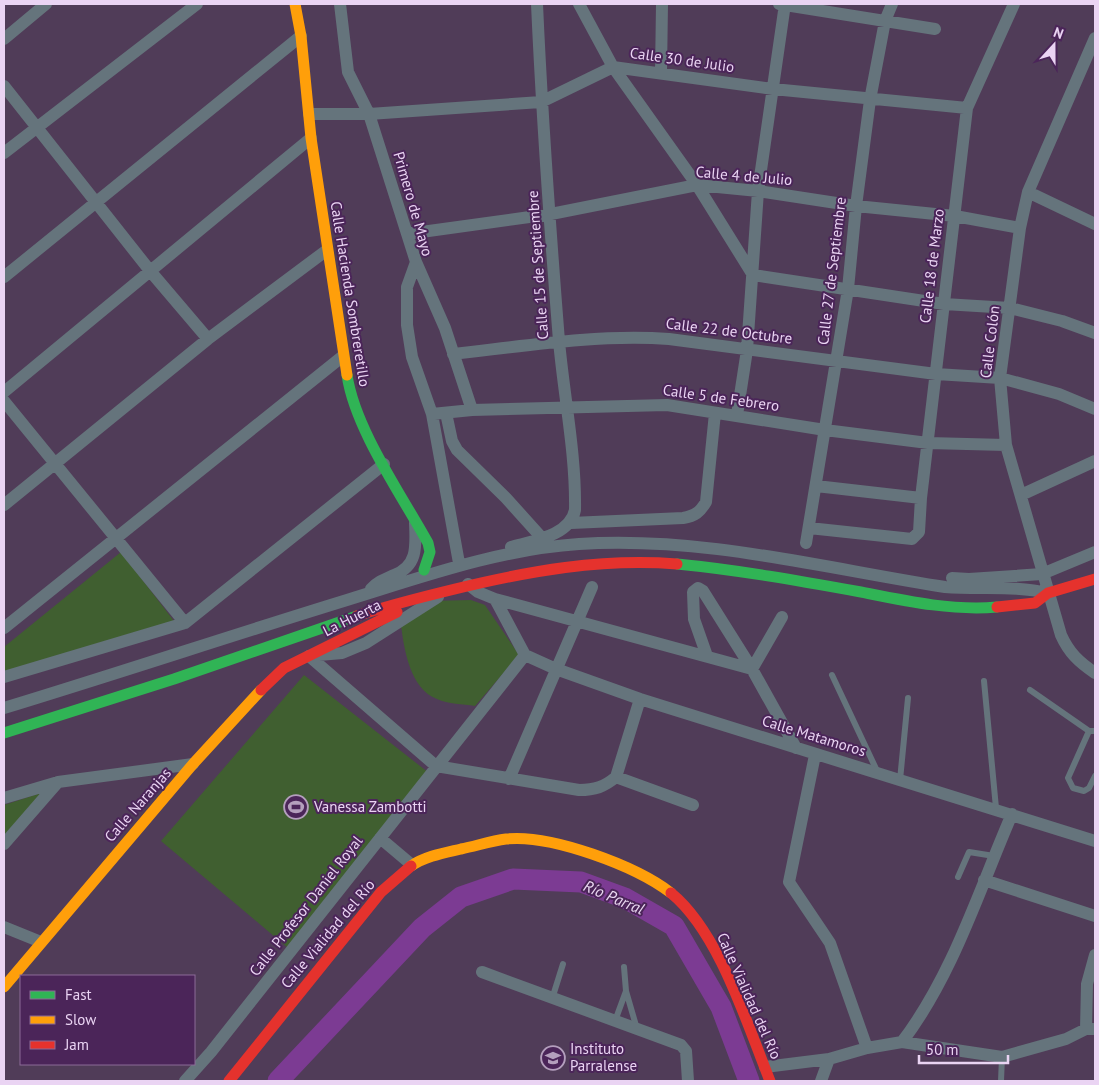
<svg xmlns="http://www.w3.org/2000/svg" width="1099" height="1085" viewBox="0 0 1099 1085" font-family="'PT Sans',sans-serif">
<style>
.green{fill:#405f30}
.lines{fill:none;stroke-linecap:round;stroke-linejoin:round}
.river{stroke:#7c3b93;stroke-width:21}
.lane{stroke:#65747c;stroke-width:6}
.street{stroke:#65747c;stroke-width:12}
.fast{stroke:#30b455;stroke-width:11}
.slow{stroke:#ff9f0a;stroke-width:11}
.jam{stroke:#e5322d;stroke-width:11}
.labels{text-anchor:middle;stroke-width:4;stroke-linejoin:round;paint-order:stroke}
.street-label{font-size:15px;fill:#ead4f3;stroke:#4b2559}
.poi-label{font-size:15px;fill:#ead4f3;stroke:#4b2559;text-anchor:start}
.water-label{font-size:16px;font-style:italic;fill:#ead8f1;stroke:#4b2559}
</style>
<rect width="100%" height="100%" fill="#503c58"/>
<!-- green -->
<path class="green" d="M121,552L174,621L4,676V647Z
M471,600L485,605L519,655L475,706C463,704 448,704 437,699C410,689 404,649 401,625L429,601Z
M304,675L429,773L288,948L161,841Z
M44,792L4,839V805Z"/>
<g class="lines">
<!-- river -->
<path class="river" d="M278,1081L422,928L461,897L513,879L581,882L625,898L674,926L721,1007L749,1081"/>
<!-- lane -->
<path class="lane" d="M832,675L878,773
M984,681L996,808
M1030,690L1089,731H1095
M1089,731L1068,778L1073,788L1084,791L1089,788L1095,776
M900,780L908,698
M958,877L969,852L994,856
M624,967L626,991
M552,999L563,964
M615,1021L626,991L637,1029
M1001,1081L1002,1057"/>
<!-- street -->
<path class="street" d="M340,4L348,72L369,114L416,262L407,287V325L412,357L432,414L459,563
M579,4L613,67L697,185L753,275L944,304L1010,308L1062,321L1095,333
M779,4L935,29
M1095,38L1028,192L1020,228L1000,378L1006,445L1061,635C1069,653 1079,662 1095,673
M4,39L46,4
M661,73L662,4
M4,86L151,272L208,339
M309,114H369L541,102L613,67L773,89L967,108
M4,153L197,4
M1028,192L1095,224
M407,234L551,214L697,185L758,191L856,206L955,216L1020,228
M416,262L445,328L472,410
M4,277L301,36
M453,354C524,346 597,334 669,339L936,374L1000,378L1059,394L1095,409
M4,392L311,138
M4,401L185,623
M446,413L452,441L457,450L506,498L542,538
M432,414L472,410L667,405L825,430L928,443L1006,445
M737,415L747,350L758,191L785,4
M816,486L921,498
M1021,495L1095,461
M4,505L208,339L327,250
M571,523L683,518C695,516 700,512 706,502L715,413
M809,528L912,539L919,532L921,498L967,108L1014,4
M806,543L848,289L856,206L870,100L885,21L892,4
M511,547C532,541 570,536 575,510C576,454 564,397 559,341C550,228 542,116 537,4
M952,578L969,579L1042,574L1095,552
M468,584L478,592L495,599L752,669L782,617
M371,589C377,582 385,579 394,575C418,566 416,546 415,523
M495,599L525,655
M4,628L343,356
M319,655L342,653L366,643L438,597
M525,655L556,669L640,699L1095,841
M309,656L436,766L579,790C595,790 604,787 616,777L640,699
M707,656L694,619L693,592L698,588L703,591L752,669L796,748
M4,677L185,623L384,464
M4,708C119,673 233,635 347,600C422,577 500,549 579,544C703,536 823,568 945,587C979,590 1015,585 1048,593
M815,755L789,882L830,943L867,1048
M616,777L693,805
M509,779L592,587
M4,798L58,782L193,764
M380,838L412,865
M4,844L58,782
M984,880L1095,916
M4,927L41,942
M482,972L681,1045L686,1051L688,1081
M1086,1029L1087,984L1095,955
M902,1042C953,975 979,890 1012,814
M765,1067L829,1059L867,1048L902,1042L1002,1057L1066,1039L1086,1029H1095
M185,1081L211,1052L525,655
M821,1081L829,1059"/>
<!-- fast -->
<path class="fast" d="M347,375C355,429 401,494 428,543L430,552L424,570
M677,564C739,570 800,581 861,592C906,601 952,611 997,607
M4,733L174,679L357,616"/>
<!-- slow -->
<path class="slow" d="M295,4L301,36L311,138L347,375
M411,866C426,856 444,853 461,849C476,846 491,841 506,839C551,834 636,866 671,893
M4,987L193,764L261,690"/>
<!-- jam -->
<path class="jam" d="M997,607L1035,603L1048,593L1095,579
M357,616C389,605 422,597 455,589C529,571 601,558 677,564
M261,690L284,668L397,612
M671,893C719,932 747,1024 770,1081
M229,1081L381,892L411,866"/>
</g>
<!-- icons -->
<defs>
<g id="stadium-ring" transform="scale(1.25)"><circle r="9.5" fill="#4b2559" stroke="#b49fbd" stroke-width="1.5"/><path d="M0-5a6.5 5 0 1 0 0 10a6.5 5 0 1 0 0-10ZM-3.5-1.8h7v3.6h-7Z" fill="#b49fbd"/></g>
<g id="school-ring" transform="scale(1.25)"><circle r="9.5" fill="#4b2559" stroke="#b49fbd" stroke-width="1.5"/><path d="M0-5L7-2L0 1L-7-2ZM-4 1L0 2.5L4 1V4Q0 6-4 4Z" fill="#b49fbd"/></g>
</defs>
<g fill-rule="evenodd">
<use href="#stadium-ring" x="296" y="807"/>
<use href="#school-ring" x="553" y="1058"/>
</g>
<g class="labels">
<!-- street labels -->
<g class="street-label">
<text transform="translate(682 60) rotate(8)" y="5">Calle 30 de Julio</text>
<text transform="translate(744 176) rotate(5)" y="5">Calle 4 de Julio</text>
<text transform="translate(413 204) rotate(74)" y="5">Primero de Mayo</text>
<text transform="translate(538 265) rotate(-94)" y="5">Calle 15 de Septiembre</text>
<text transform="translate(932 266) rotate(-83)" y="5">Calle 18 de Marzo</text>
<text transform="translate(832 271) rotate(-83)" y="5">Calle 27 de Septiembre</text>
<text transform="translate(350 294) rotate(81)" y="5">Calle Hacienda Sombreretillo</text>
<text transform="translate(729 331) rotate(7)" y="5">Calle 22 de Octubre</text>
<text transform="translate(990 342) rotate(-83)" y="5">Calle Colón</text>
<text transform="translate(721 398) rotate(8)" y="5">Calle 5 de Febrero</text>
<text transform="translate(352 618) rotate(-27)" y="5">La Huerta</text>
<text transform="translate(814 736) rotate(17)" y="5">Calle Matamoros</text>
<text transform="translate(138 805) rotate(-49)" y="5">Calle Naranjas</text>
<text transform="translate(306 906) rotate(-52)" y="5">Calle Profesor Daniel Royal</text>
<text transform="translate(328 934) rotate(-50)" y="5">Calle Vialidad del Río</text>
<text transform="translate(749 996) rotate(66)" y="5">Calle Vialidad del Río</text>
</g>
<!-- poi labels -->
<g class="poi-label">
<text x="314" y="812">Vanessa Zambotti</text>
<text x="570" y="1054">Instituto<tspan x="570" dy="17">Parralense</tspan></text>
</g>
<!-- water labels -->
<g class="water-label">
<text transform="translate(614 897) rotate(23)" y="6">Río Parral</text>
</g>
</g>
<!-- border -->
<rect width="1099" height="1085" fill="none" stroke="#ead4f3" stroke-width="10"/>
<!-- legend -->
<rect x="20" y="975" width="175" height="90" fill="#4b2559" stroke="#8b6b97"/>
<rect x="30" y="991" width="25" height="8" fill="#30b455" stroke="#8b6b97"/>
<text x="65" y="1000" font-size="15" fill="#ead4f3">Fast</text>
<rect x="30" y="1016" width="25" height="8" fill="#ff9f0a" stroke="#8b6b97"/>
<text x="65" y="1025" font-size="15" fill="#ead4f3">Slow</text>
<rect x="30" y="1041" width="25" height="8" fill="#e5322d" stroke="#8b6b97"/>
<text x="65" y="1050" font-size="15" fill="#ead4f3">Jam</text>
<!-- north arrow -->
<g transform="translate(1054 45) rotate(21)" stroke="#4b2559" stroke-width="4" paint-order="stroke">
<path d="M0-4L9 19L0 12L-9 19Z" fill="#ead4f3"/>
<text y="-8" font-size="14" font-weight="bold" text-anchor="middle" fill="#ead4f3">N</text>
</g>
<!-- scale -->
<path d="M919 1055v8h89v-8" fill="none" stroke="#ead4f3" stroke-width="2.5"/>
<text x="926" y="1055" font-size="15" fill="#ead4f3" stroke="#4b2559" stroke-width="4" paint-order="stroke">50 m</text>
</svg>
